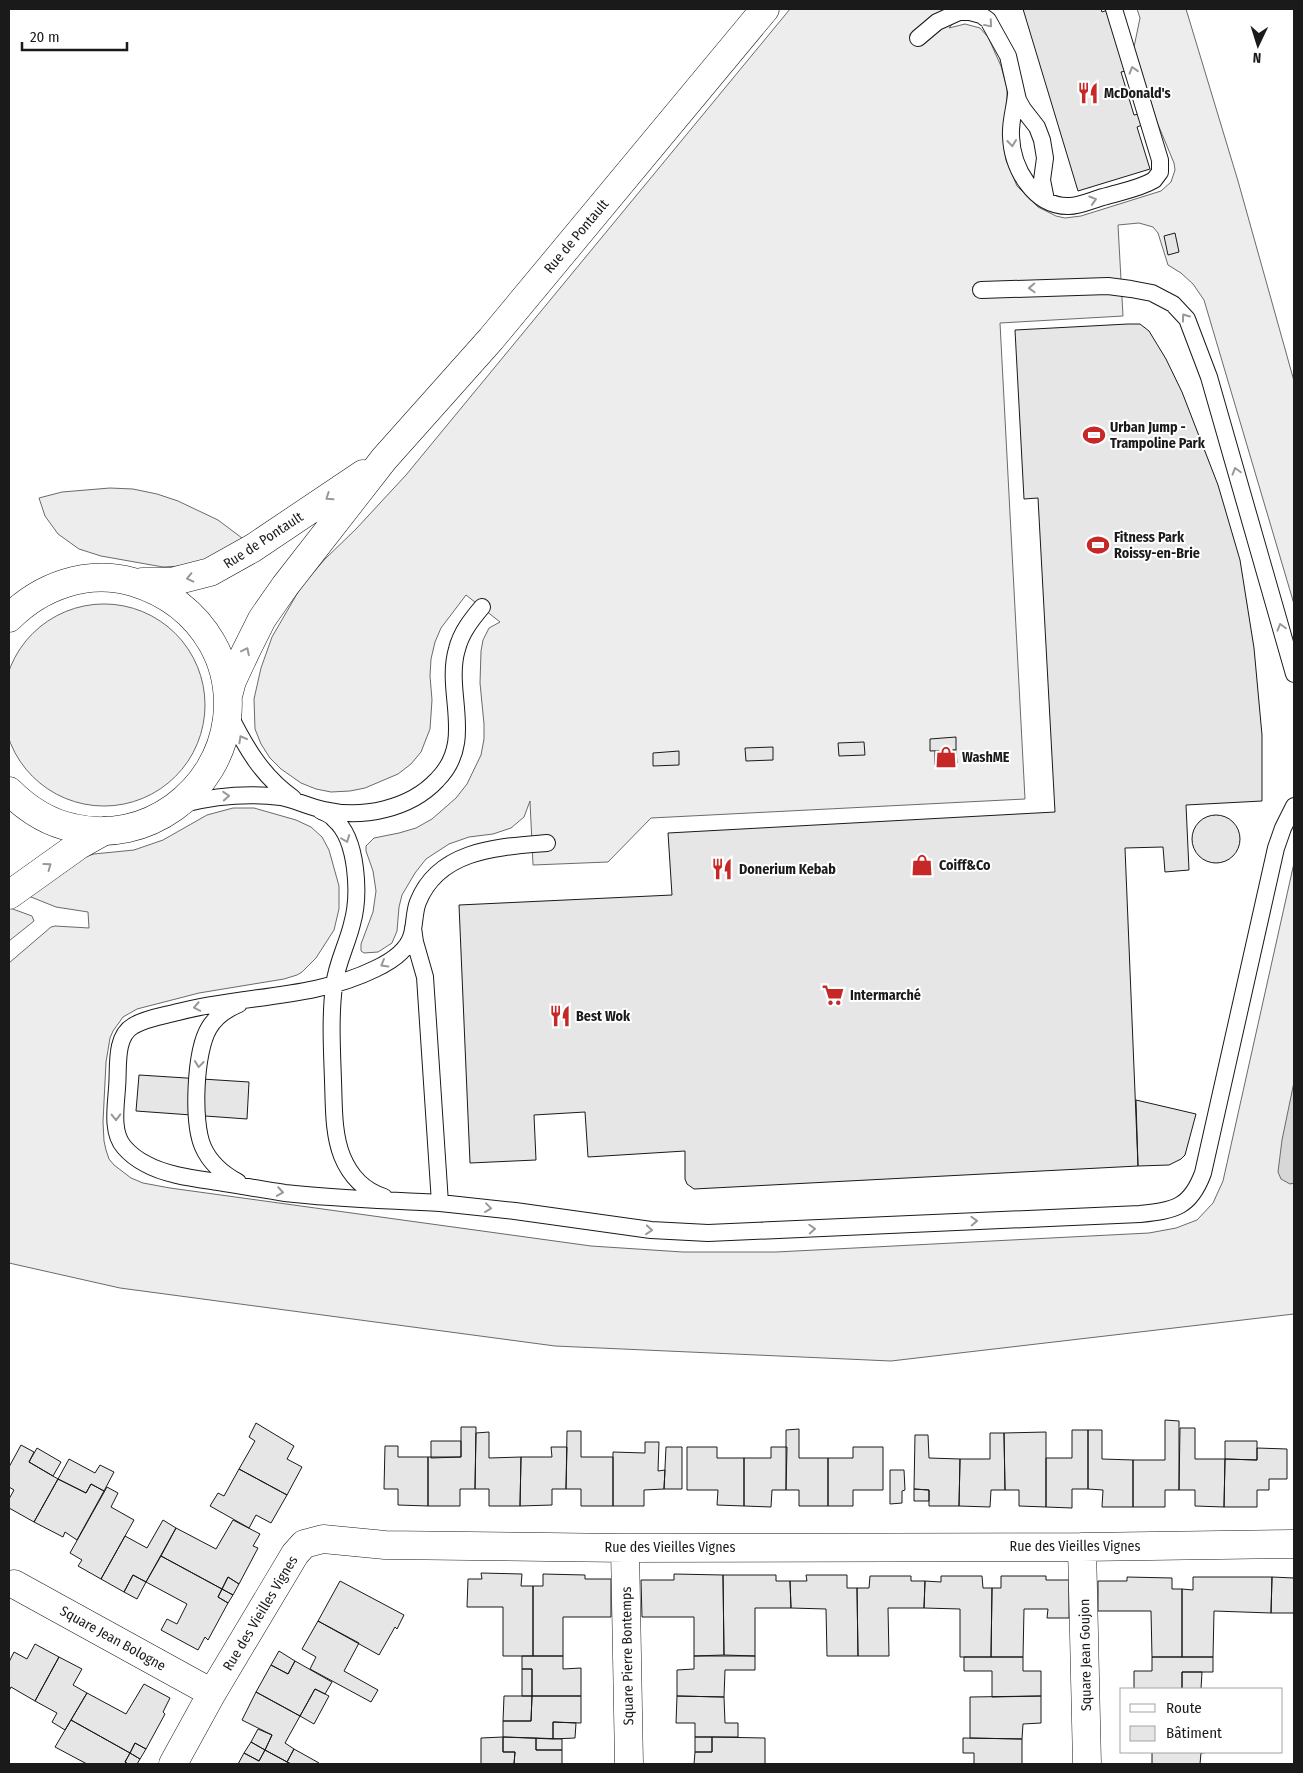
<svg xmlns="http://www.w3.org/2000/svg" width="1303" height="1773" viewBox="0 0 1303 1773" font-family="'Fira Sans Condensed',sans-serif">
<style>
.built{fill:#ededed;stroke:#6a6a6a}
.water{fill:#d7d7d7;stroke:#6a6a6a}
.building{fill:#e6e6e6;stroke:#1a1a1a}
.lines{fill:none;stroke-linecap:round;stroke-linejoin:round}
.lane-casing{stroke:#1a1a1a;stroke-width:18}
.street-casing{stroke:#1a1a1a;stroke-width:29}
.secondary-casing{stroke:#1a1a1a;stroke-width:29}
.primary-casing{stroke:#1a1a1a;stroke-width:29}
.lane{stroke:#fff;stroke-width:16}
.street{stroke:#fff;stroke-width:28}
.secondary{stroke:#fff;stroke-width:28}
.primary{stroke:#fff;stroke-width:28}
.oneway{stroke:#989898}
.labels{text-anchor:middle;stroke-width:4;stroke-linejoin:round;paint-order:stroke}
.poi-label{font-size:14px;font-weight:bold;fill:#1a1a1a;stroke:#fff;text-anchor:start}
.street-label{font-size:14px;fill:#1a1a1a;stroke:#fff}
</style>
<rect width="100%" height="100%" fill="#fff"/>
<!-- built -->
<path class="built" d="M790,9H965L949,28L965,24L980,28L988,37L1001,66L1007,88V100L1004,146L1006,160L1017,186L1038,207L1056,216L1065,218L1081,216L1161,191L1171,182L1175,170L1174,163L1157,122L1134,47L1140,18L1137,9H1186L1238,181L1294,381V604L1204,300L1193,284L1181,273L1168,265L1158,233L1153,227L1139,223L1118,225L1123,316L1000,323L1025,799L651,818L608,862L533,865L530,801L524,817L511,828L493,834L469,837L449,844L426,859L415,873L402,895L399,907L397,931L392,943L378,952L364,953L361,951V944L373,912L376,891L373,871L366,851V846L374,838L399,833L416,828L432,819L456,798L467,784L481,755L484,739V724L480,683L481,651L483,640L489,628L500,622L466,595L441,628L435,642L431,659L430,676L432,700L430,729L421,752L411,764L398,774L365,788L350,791L331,792L316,789L301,783L281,769L270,758L261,744L255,729L254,699L261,668L272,637L301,587L325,559L356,529L406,475Z
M110,488L133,489L157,494L178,501L218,520L246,541L216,558L183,566L163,567L101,556L79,549L58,534L45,516L39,498L62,492Z
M3 705a101 101 0 1 1 202 0a101 101 0 1 1-202 0Z
M233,808H254L296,820L311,827L322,837L329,850L339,886V909L334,930L316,958L302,972L297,975L284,979L199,993L137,1009L123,1017L113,1031L110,1038L106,1062L103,1122L104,1141L106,1150L109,1159L114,1165L131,1178L143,1183L170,1188L591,1246L683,1252H776L1149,1233L1176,1228L1197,1220L1213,1203L1223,1181L1294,863V1314L891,1361L555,1346L120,1288L9,1263V963L51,927L55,926L89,928L88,912L56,907L26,895L81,858L94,854L134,850L163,840L207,815Z
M10,908L32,916L34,921L9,941V909Z"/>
<!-- water -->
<path class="water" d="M1294,1082V1183L1290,1184L1281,1179L1278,1172L1282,1140Z"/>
<!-- building -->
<path class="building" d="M1023,9H1101L1102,12L1108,10L1126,71L1121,72L1134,115L1139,114L1142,125L1137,127L1150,169L1078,191Z
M1175,233L1179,252L1168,255L1164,236Z
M1128,324H1140L1149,331L1166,359L1182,392L1218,485L1240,560L1254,648L1262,735V801L1186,805L1189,870L1165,872L1163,847L1125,848L1138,1166L694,1189L687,1184L685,1179V1151L588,1157L585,1112L534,1115L536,1160L470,1163L459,905L672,895L668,833L1055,812L1038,498L1024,499L1015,330Z
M956,737V750L930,751V739Z
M864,742L865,755L839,756L838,743Z
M773,747V760L746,761L745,748Z
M956,750L957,763L935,765V751Z
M679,751V765L653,766V753Z
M1192 839a24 24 0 1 1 48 0a24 24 0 1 1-48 0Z
M139,1075L249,1082L247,1119L136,1111Z
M1136,1100L1196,1114L1185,1155L1181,1159L1169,1165L1138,1166Z
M1165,1420L1179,1421V1490H1165V1507H1133V1460H1165Z
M256,1423L294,1446L287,1459L302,1467L287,1495L239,1469L255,1441L249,1437Z
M461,1427H476L475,1489H460V1506H428V1457H461Z
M1180,1428H1195V1459H1225L1224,1507L1195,1506V1490H1179Z
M799,1429V1458H828V1506H799V1490H786V1430Z
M1072,1430H1088V1489H1072V1508L1046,1507V1458H1072Z
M1088,1430H1102V1459L1133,1460V1507H1102L1103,1490L1088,1489Z
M567,1431H581V1457H613V1506H581V1489H566Z
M489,1432V1458L521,1457L520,1506H489V1489H475L476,1433Z
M1046,1432V1507L1019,1506V1490H1005L1004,1433Z
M990,1433H1004L1005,1490H991L990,1507L959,1506L960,1459H990Z
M915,1435H928L929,1458L960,1459L959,1506H929V1490L914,1489Z
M431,1441H461V1457L431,1458Z
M1225,1441H1257V1460L1225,1459Z
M645,1442H659L658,1471L665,1470L664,1489L644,1490V1506H613V1452L645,1453Z
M21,1445L34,1452L29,1462L58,1479L34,1522L9,1508V1499L14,1490L9,1487V1467Z
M385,1446H398V1457H428V1506L398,1505V1489H384Z
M551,1447H567L566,1489H552V1505L520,1506L521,1457H552Z
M666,1447H682V1489H664Z
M687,1447H717V1458H744V1506L717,1505L718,1490H687Z
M771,1447H787L786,1490H772L771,1507L744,1506V1458H771Z
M853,1447H883V1490H853V1506H828V1458H853Z
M37,1448L61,1462L53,1476L29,1462Z
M1257,1448L1287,1449V1479H1269V1490H1257V1507H1224L1225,1459L1257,1460Z
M69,1459L95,1473L100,1465L114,1472L104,1491L91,1484L86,1493L58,1479Z
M239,1469L287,1495L271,1523L256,1515L249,1528L210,1506L218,1493L224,1496Z
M890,1470H904L905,1490L902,1491V1503L890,1504Z
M58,1479L86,1493L91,1484L104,1491L77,1540L65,1532L63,1537L34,1522Z
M107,1487L118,1493L111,1507L134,1520L101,1579L78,1566L82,1560L70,1553Z
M914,1489L929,1490V1501H914Z
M163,1520L176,1528L146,1582L133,1575L124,1592L101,1579L125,1536L147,1548Z
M233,1520L260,1534L253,1546L258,1548L239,1584L228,1577L222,1589L161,1556L176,1528L216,1549Z
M161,1556L222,1589L218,1597L228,1603L208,1640L205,1637L198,1650L161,1630L167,1619L177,1624L187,1604L146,1582Z
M481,1573L522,1574L521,1586H533V1656H503V1607H467L468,1579H482Z
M543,1574L585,1575V1579H611V1617H563V1656H533V1586H543Z
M674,1574L723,1575L724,1655L694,1656V1617H642L641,1580H674Z
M133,1575L146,1582L137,1599L124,1592Z
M723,1575H776V1581H790L791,1608H755V1656L724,1655Z
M806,1575H847V1588H857L858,1656H827L826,1609L791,1608L790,1581H807Z
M870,1576H911V1581H925L924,1608H888L889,1656H858L857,1588H869Z
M941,1576H982L983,1588H992L991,1657H960V1609L924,1608L925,1581L941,1582Z
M1001,1576H1046V1580H1069V1618H1047L1048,1609H1024L1023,1657H991L992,1588H1001Z
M228,1577L239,1584L233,1595L222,1589Z
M1127,1577L1172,1578V1589H1182V1657H1152L1151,1611H1098V1581H1127Z
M1193,1577H1272L1271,1613L1214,1611L1213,1657H1182V1589L1193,1590Z
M1272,1577L1294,1578V1613H1271Z
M340,1581L404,1615L397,1629L395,1627L379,1655L318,1621Z
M222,1589L233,1595L228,1603L218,1597Z
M318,1621L359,1643L344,1671L378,1690L371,1702L310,1669L316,1657L302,1649Z
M35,1644L59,1657L35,1701L11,1687L9,1691V1662L14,1652L27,1659Z
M279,1651L295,1661L288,1674L271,1665Z
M522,1656H563V1669L581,1668V1696H532V1669H522Z
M694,1656H755V1670H725L724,1697L677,1696V1670L694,1669Z
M59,1657L82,1669L73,1685L87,1693L65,1730L52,1722L57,1713L35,1701Z
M964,1657H1023V1671H1041V1696L992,1697V1671H964Z
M1152,1657H1213V1672H1182V1689H1134V1671H1152Z
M295,1661L332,1682L325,1694L315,1689L300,1716L256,1692L271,1665L288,1674Z
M522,1669H532V1696H522Z
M1182,1672H1202L1201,1689H1182Z
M144,1684L170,1698L163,1712L165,1714L146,1749L135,1743L130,1753L71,1720L87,1693L126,1714Z
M315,1689L329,1696L314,1724L300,1716Z
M256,1692L300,1716L285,1743L294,1749L287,1762L265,1750L272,1735L242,1720Z
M504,1696H532L531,1721H503Z
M532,1696H581V1723L553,1722V1739L503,1737V1721H531Z
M677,1696L724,1697L725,1723H738V1737H695V1723H676Z
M1041,1696V1723L1023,1724L1022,1739L970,1738V1697Z
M71,1720L130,1753L125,1762L128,1764H87L55,1747Z
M553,1722L576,1723L575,1738L553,1739Z
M258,1729L272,1735L265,1750L251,1742Z
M503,1737V1752H515L514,1764H481V1738Z
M503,1737L536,1738V1750H562V1764H514L515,1752H503Z
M695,1737H712V1752H695Z
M712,1737L765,1738V1764H694L695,1752H712Z
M536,1738L562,1739V1750H536Z
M963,1738L1022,1739V1764H974V1753H963Z
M251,1742L265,1750L259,1761L244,1753Z
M135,1743L146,1749L140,1759L130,1753Z
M294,1749L319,1763V1764H291L287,1762Z
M265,1750L291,1764H238L244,1753L259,1761Z
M1152,1752H1212L1201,1753L1200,1764H1152Z
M130,1753L140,1759L137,1764H128L125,1762Z"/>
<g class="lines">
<!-- lane casing -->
<g class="lane-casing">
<path id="lane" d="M918,38L937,22L959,12H970L981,15L988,20L1008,56L1018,100L1023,109L1037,127L1042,140L1045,158L1042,180L1046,200
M1016,94C1015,108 1010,122 1011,136C1012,168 1034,207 1069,206C1080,206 1092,200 1103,197C1119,192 1139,189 1154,180L1160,172V160L1114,9
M981,290L1108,286L1131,289L1152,293L1173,304L1187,319L1209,377L1294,674
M229,714C246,748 262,776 293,798
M183,804C215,796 247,793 281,797C296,800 309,807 324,810C362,819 410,809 437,780C476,741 444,693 457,649C461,633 471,620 482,607
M321,811C326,813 331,815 334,819C358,839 360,896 352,924C347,945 336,965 334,986C330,1017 332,1050 333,1081C334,1106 333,1133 342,1156C350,1176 365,1191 384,1197
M413,928L415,942L425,977L440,1203C388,1200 336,1199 285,1193C264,1190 244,1186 224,1183C200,1179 167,1176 146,1164C138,1160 130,1154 124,1147C111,1132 116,1106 117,1088C119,1069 114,1037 133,1026C146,1018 163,1016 178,1012C243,995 314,999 375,969C390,962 408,951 412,934C415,923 414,912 418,902C439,849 499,847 547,843
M238,1182C223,1174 210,1163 203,1147C192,1122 195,1051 209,1028C216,1016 227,1009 239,1004
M440,1203L515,1211L651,1230L708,1233L1140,1214C1175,1210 1190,1208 1203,1173L1276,848L1283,828L1294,806"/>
</g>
<!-- street casing -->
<g class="street-casing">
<path id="street" d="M1082,1547L1087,1764
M625,1548L629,1764
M14,1584L212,1693
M173,1764L212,1693L295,1554L304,1544L323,1539L385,1545L625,1548L1082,1547L1294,1544"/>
</g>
<!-- secondary casing -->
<g class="secondary-casing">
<path id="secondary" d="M9,895L79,845L104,831"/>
</g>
<!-- primary casing -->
<g class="primary-casing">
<path id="primary" d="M142,582H171L210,572L253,548L363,474
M9,618C41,586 87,569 133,582C166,592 194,612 212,643C225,666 230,693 227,719C218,792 146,845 74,828C48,823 27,809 9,791
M228,696L232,681L246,651L262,619L285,586L384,459L491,339L765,9"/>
</g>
<!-- lane -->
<use href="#lane" class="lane"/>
<!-- street -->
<use href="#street" class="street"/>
<!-- secondary -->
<use href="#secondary" class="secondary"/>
<!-- primary -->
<use href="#primary" class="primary"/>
</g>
<!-- one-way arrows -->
<defs><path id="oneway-chevron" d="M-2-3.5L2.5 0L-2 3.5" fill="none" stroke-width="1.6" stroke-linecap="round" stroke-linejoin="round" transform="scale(1.25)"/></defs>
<g class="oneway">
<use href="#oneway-chevron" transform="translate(989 24) rotate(50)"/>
<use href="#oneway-chevron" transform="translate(1133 70) rotate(-107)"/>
<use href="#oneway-chevron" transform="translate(1012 143) rotate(84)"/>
<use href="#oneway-chevron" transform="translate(1093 200) rotate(-17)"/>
<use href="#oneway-chevron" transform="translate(1032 288) rotate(178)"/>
<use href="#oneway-chevron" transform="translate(1185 317) rotate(-126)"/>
<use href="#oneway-chevron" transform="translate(1236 471) rotate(-106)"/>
<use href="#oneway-chevron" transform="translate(329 497) rotate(146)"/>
<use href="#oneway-chevron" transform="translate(190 578) rotate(167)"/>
<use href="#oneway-chevron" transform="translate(1281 627) rotate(-106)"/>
<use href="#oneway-chevron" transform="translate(246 651) rotate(-64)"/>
<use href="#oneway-chevron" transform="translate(242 739) rotate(-119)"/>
<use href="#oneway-chevron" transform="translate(226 796) rotate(-4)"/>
<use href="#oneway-chevron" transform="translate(346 839) rotate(69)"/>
<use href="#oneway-chevron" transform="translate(48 866) rotate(-36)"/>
<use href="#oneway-chevron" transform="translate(384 964) rotate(150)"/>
<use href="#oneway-chevron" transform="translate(197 1007) rotate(169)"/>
<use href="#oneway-chevron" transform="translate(199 1064) rotate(96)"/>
<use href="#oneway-chevron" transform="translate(116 1117) rotate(89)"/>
<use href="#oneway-chevron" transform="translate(280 1192) rotate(9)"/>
<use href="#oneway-chevron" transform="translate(488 1208) rotate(7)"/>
<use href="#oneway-chevron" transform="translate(974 1221) rotate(-2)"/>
<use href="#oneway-chevron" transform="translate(812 1229) rotate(-3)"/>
<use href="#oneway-chevron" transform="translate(649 1230) rotate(5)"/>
</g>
<!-- icons -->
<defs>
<g id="restaurant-bare" transform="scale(1.725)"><path d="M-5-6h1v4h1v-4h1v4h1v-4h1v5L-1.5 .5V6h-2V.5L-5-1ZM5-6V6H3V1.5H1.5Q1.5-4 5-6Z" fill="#c62828" stroke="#fff" stroke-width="2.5" paint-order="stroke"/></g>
<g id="stadium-bare" transform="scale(1.725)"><path d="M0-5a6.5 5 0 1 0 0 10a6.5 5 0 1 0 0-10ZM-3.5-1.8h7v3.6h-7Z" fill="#c62828" stroke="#fff" stroke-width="2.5" paint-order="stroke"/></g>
<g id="shop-bare" transform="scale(1.725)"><path d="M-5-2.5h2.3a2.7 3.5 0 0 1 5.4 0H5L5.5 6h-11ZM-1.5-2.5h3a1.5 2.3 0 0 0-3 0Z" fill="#c62828" stroke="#fff" stroke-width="2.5" paint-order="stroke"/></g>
<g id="supermarket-bare" transform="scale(1.725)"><path d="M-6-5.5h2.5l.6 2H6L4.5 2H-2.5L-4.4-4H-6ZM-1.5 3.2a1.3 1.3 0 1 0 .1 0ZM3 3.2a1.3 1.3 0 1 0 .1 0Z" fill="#c62828" stroke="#fff" stroke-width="2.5" paint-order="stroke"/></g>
</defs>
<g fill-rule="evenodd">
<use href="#restaurant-bare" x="1088" y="93"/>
<use href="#stadium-bare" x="1094" y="435"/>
<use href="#stadium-bare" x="1098" y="545"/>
<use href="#shop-bare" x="946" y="757"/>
<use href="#shop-bare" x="922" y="865"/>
<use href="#restaurant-bare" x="722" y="869"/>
<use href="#supermarket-bare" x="833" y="995"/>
<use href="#restaurant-bare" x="560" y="1016"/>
</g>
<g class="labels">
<!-- poi labels -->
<g class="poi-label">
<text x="1104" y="98">McDonald's</text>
<text x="1110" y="432">Urban Jump -<tspan x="1110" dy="16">Trampoline Park</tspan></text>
<text x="1114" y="542">Fitness Park<tspan x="1114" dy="16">Roissy-en-Brie</tspan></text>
<text x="962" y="762">WashME</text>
<text x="939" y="870">Coiff&amp;Co</text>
<text x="739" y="874">Donerium Kebab</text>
<text x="850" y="1000">Intermarché</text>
<text x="576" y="1021">Best Wok</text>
</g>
<!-- street labels -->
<g class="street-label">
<text transform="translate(576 236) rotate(-50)" y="5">Rue de Pontault</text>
<text transform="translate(263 540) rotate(-33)" y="5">Rue de Pontault</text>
<text x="1075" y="1551">Rue des Vieilles Vignes</text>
<text x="670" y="1552">Rue des Vieilles Vignes</text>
<text transform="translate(260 1613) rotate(-59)" y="5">Rue des Vieilles Vignes</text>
<text transform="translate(113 1638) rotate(29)" y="5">Square Jean Bologne</text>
<text transform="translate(1085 1655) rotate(-91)" y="5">Square Jean Goujon</text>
<text transform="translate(627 1656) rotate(-91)" y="5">Square Pierre Bontemps</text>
</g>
</g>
<!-- border -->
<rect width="1303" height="1773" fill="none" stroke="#1a1a1a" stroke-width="20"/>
<!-- legend -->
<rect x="1120" y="1688" width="162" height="65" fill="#ffffff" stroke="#a3a3a3"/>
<rect x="1130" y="1704" width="25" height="8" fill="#ffffff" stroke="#a3a3a3"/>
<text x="1166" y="1713" font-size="15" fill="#1a1a1a">Route</text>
<rect x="1130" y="1726" width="25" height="15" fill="#e6e6e6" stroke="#a3a3a3"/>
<text x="1166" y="1738" font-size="15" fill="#1a1a1a">Bâtiment</text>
<!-- north arrow -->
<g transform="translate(1258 45) rotate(184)" stroke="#ffffff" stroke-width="4" paint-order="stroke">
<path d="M0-4L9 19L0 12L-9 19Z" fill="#1a1a1a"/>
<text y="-8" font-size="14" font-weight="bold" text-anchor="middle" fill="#1a1a1a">N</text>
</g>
<!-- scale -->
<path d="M22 42v8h105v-8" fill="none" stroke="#1a1a1a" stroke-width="2.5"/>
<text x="30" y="42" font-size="15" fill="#1a1a1a" stroke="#ffffff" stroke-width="4" paint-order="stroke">20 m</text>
</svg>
